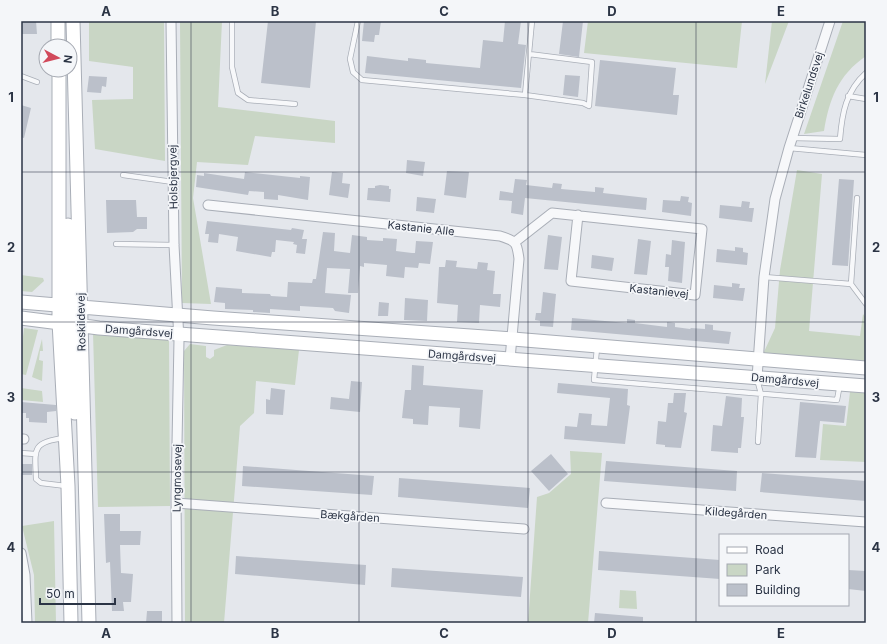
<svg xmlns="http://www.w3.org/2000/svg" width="887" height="644" viewBox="0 0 887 644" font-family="Inter,sans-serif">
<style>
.green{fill:#c9d6c5}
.building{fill:#bbc0ca}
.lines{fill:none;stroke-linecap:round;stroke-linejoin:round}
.lane-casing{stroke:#a9aeb7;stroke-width:6}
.street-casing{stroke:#a9aeb7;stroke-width:11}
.secondary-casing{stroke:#a9aeb7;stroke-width:15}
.lane{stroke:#f7f8fa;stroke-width:4.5}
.street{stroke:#f7f8fa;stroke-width:9}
.secondary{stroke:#fff;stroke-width:13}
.grid{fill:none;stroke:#2b3445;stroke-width:1;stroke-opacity:0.55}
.labels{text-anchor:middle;stroke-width:3.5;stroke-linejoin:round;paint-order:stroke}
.street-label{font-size:11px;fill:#2b3445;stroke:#f4f6f9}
.neatline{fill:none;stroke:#2b3445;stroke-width:1.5}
.grid-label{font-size:13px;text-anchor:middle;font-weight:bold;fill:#2b3445}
</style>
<rect width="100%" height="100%" fill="#e4e7ec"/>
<!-- green -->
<path class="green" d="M89,21H164L165,161L95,149L92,100L133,99V67L89,61Z
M180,21H222L218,107L335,121V143L255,136L248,165L197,162L193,198L211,304L182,303Z
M588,21H742L737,68L584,53Z
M772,21H789L765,84Z
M843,21H866V56C838,75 829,100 824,131L804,134Z
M797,170L822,174L809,331L860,336L863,314L866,318V363L763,354L775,328L780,270Z
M21,275L43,278L44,281L32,292L21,291Z
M24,328L38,330L26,375L21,374V353Z
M93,333L169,338L170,506L98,507Z
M42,339L43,351H40L39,360L43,361L42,381L32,377Z
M190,344L206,346V357L210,359L214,356V350L227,345L299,350L295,385L256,381L254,413L240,426L224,623H185L184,351Z
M21,388L42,391L43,402L21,400Z
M850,392L866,393V462L820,460L823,424L846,426Z
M570,451L602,453L588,623H528L537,497L549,493L571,474Z
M54,521L56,623H35L34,575L22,526Z
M620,590L636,591L637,609L619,608Z"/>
<!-- building -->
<path class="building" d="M22,21H36L37,34H22Z
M268,21H316L310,88L261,83Z
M364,21H381L379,35H375L374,42L362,41Z
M505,21H521L518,44L526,45L521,88L365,73L367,56L408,61V58L426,60V63L480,68L483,40L503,42Z
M563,21H583L579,57L559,54Z
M600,60L676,68L673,95H679L677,115L595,106Z
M565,75L580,76L578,97L563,95Z
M89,76L107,77L106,87L102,86L101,93L87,92Z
M21,105L31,108L24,138L21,137Z
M407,160L425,162L423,176L406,173Z
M447,171L469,172L466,198L444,195Z
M245,172L300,178V176L310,177L308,200L278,195V200L264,199V192L249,191L248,195L196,187L197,175L204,176V173L244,179Z
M332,172L343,173L342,183L350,184L348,198L329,195Z
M515,179L527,180L526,185L552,188L553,183L562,184L561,189L595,192V187L604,188L603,193L647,198L646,210L525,198L523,215L511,213L512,201L499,200L500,191L513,193Z
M839,179L854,180L848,266L832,265Z
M380,185L389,186V189H391L390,202L367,200L368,188H375V186Z
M681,196L689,197L688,202L692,203L691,216L662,212L663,200L680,201Z
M417,197L436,199L434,213L416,211Z
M106,200H136L137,217H147V229H137L133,232L107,233Z
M742,201L750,202L749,208H754L752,222L719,218L720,205L741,207Z
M207,221L291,230L292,228L304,230L302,239H307L305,254L296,253L297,245L293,244L294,242L276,240L275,252H272L271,257L236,251L238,237L219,234L218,243L208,242L209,234H205Z
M323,232L335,233L334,251L350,253L352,235L367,237V240L383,241V238L397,239L396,251L412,253H415L416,241L433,242L430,264L419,263L418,268L405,267L404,278L386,276L387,265L364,263V267L360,266L358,293H348L350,269L327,268L325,293L351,295L349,313L335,311L333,308L300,306V311L270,309V313L253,312V310L225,309V303L214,302L216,287L242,289V293L270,294L271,296L287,297L288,282L312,283L313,279H316Z
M548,235L562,237L558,270L544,269Z
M638,239L651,241L647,275L634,274Z
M672,240L685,242L682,283L668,281L669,267H665L666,254L671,255Z
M735,247L743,248V252L748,253L747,265L716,262L717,249L735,251Z
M592,255L614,258L612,271L591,268Z
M446,260L457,261L456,267L477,269L478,262L488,263L487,270L495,271L493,294H501L500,307L480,305L479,323L457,322L458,305L437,303L439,267H445Z
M732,283L740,284L739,288H745L743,301L713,298L714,285L732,287Z
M543,292L556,294L553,327L540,326V321L535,320L536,313H541Z
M405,298L428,300L427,321L404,320Z
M379,302L389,303L388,316H378Z
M572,318L627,323V319L635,320V323L667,327V322L675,323V327L690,329L691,328L705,329V324L713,325V330L731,332L729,344L571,330Z
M412,365L424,366L423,385L483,390L480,429L459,427L460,408L429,406L428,425L413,424V419L402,418L405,390H411Z
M351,381L362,382L360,412L330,409L331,397L349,399Z
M558,383L628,389L627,405L630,406L625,444L564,439L565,426L577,427L579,413L592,414L591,425L607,426L610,398L557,393Z
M271,388L285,390L283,415L266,414V399L270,400Z
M674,393H686L684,412L687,413L681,448L665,447V445L656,444L658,421L666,422L668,403H673Z
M726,396L742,398L741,417H744L741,448H738V453L711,451L713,425L722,426Z
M21,402L56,405V411L47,412V423L29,422V418H26V413H21Z
M800,402L846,406L844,423L820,421L816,458L795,457Z
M551,454L568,474L549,491L531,471Z
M606,461L737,471L736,491L604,481Z
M22,464H32V475H22Z
M243,466L374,476L372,495L242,486Z
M762,473L866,481V501L760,492Z
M399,478L530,488L528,508L398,497Z
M104,514H120V531H141L140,545H120L121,573L133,574L131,602H123L124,611H112L110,562L106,563Z
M599,551L720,560V579L598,570Z
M236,556L366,565L365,585L235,574Z
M392,568L523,577L521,597L391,587Z
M848,570L866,571V591L848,589Z
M147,611H162V623H146Z
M595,613L643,617V623H594Z"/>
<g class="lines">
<!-- lane casing -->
<g class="lane-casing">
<path id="lane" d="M232,21V67L238,93L248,100L295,104
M358,21L350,59L353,72L362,80L525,95L583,103L589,106L592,62L529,54
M21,76L37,82
M525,95L532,21
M848,96L866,99
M792,138L840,139C842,113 846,91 866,73
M789,148L866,155
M123,175L173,182
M116,244L174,245
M764,277L851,284L866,304
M851,284L857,198
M597,348L594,380L837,400L840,384
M757,379L761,394L758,442
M64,438C31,442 35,450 36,479L41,483L66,486
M21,453L35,454"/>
</g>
<!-- street casing -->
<g class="street-casing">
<path id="street" d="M171,21L174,245L179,340L176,495L177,623
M208,205L500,236C516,241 517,242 519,259L510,359
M515,242L552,213L702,229L695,295L571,281L578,215
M757,378L764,277L775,199L789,148L830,21
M21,439H24
M176,503L524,529
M606,503L866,522
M21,553L25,575L27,623"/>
</g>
<!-- secondary casing -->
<g class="secondary-casing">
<path id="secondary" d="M58,21V46
M73,21L89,623
M59,70V322L68,486L71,623
M68,225L69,288L76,314
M21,302L213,318L513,339L866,368
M64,316L70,338L75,413
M21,318L99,328L866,386"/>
</g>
<!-- lane -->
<use href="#lane" class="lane"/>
<!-- street -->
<use href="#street" class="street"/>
<!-- secondary -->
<use href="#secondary" class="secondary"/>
</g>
<!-- grid -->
<path class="grid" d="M191,21V623M359,21V623M528,21V623M696,21V623M21,172H866M21,322H866M21,472H866"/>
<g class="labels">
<!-- street labels -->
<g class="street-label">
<text transform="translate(809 85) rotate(-72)" y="4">Birkelundsvej</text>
<text transform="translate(173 177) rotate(-91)" y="4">Holsbjergvej</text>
<text transform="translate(421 228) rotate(6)" y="4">Kastanie Alle</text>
<text transform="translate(659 291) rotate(6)" y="4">Kastanievej</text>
<text transform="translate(81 322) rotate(-91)" y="4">Roskildevej</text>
<text transform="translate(139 331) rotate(4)" y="4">Damgårdsvej</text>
<text transform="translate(462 356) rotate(4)" y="4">Damgårdsvej</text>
<text transform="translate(785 380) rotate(5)" y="4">Damgårdsvej</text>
<text transform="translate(177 478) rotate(-89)" y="4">Lyngmosevej</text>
<text transform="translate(736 513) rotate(4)" y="4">Kildegården</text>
<text transform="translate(350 516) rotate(4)" y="4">Bækgården</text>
</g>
</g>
<!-- border -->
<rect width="887" height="644" fill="none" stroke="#f4f6f9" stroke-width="44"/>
<!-- legend -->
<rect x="719" y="534" width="130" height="72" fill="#f4f6f9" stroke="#a4a8b1"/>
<rect x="727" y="547" width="20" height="6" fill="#ffffff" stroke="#a4a8b1"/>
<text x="755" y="554" font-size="12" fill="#2b3445">Road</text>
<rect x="727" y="564" width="20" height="12" fill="#c9d6c5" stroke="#a4a8b1"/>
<text x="755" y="574" font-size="12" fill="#2b3445">Park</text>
<rect x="727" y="584" width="20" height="12" fill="#bbc0ca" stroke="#a4a8b1"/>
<text x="755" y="594" font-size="12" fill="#2b3445">Building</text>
<!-- north arrow -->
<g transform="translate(58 58) rotate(97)"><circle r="19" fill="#f4f6f9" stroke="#a4a8b1"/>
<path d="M0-3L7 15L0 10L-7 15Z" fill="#d1495b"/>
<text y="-6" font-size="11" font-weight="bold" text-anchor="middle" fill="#2b3445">N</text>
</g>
<!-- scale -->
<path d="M40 598v6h75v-6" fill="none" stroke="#2b3445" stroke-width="2"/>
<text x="46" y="598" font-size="12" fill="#2b3445" stroke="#f4f6f9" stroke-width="3" paint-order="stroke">50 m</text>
<rect x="22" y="22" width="843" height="600" class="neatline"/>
<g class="grid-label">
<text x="106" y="16">A</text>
<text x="275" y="16">B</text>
<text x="444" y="16">C</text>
<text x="612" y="16">D</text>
<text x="781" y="16">E</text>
<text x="11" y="102">1</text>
<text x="876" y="102">1</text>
<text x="11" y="252">2</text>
<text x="876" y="252">2</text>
<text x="11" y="402">3</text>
<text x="876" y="402">3</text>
<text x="11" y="552">4</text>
<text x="876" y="552">4</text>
<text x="106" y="638">A</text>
<text x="275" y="638">B</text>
<text x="444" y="638">C</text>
<text x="612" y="638">D</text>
<text x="781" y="638">E</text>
</g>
</svg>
